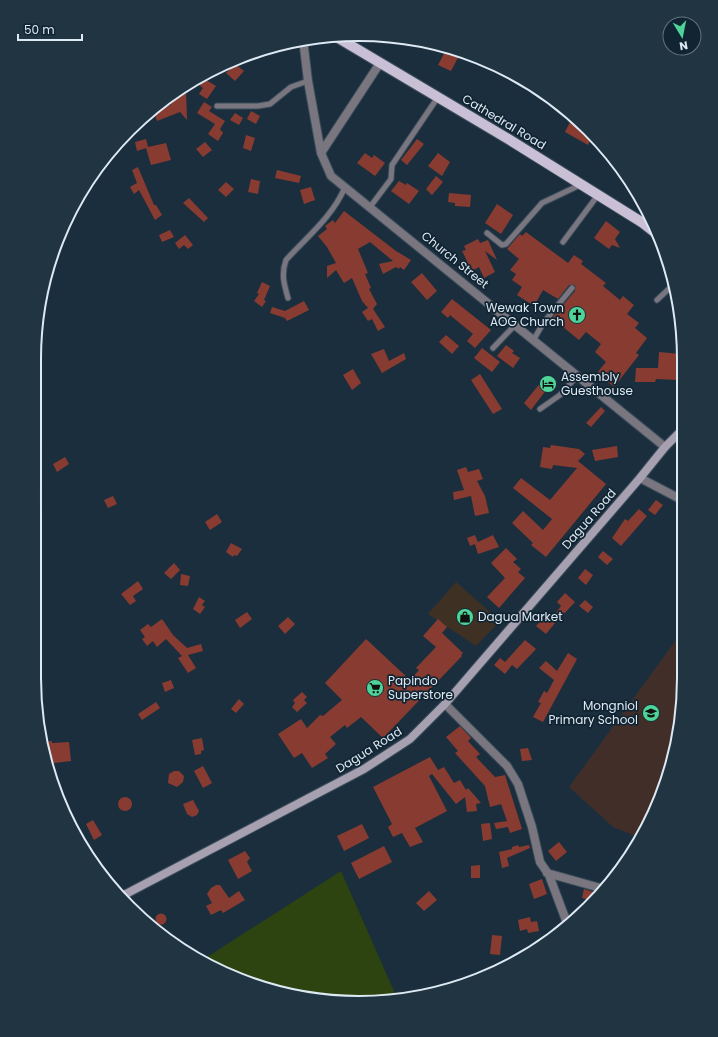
<svg xmlns="http://www.w3.org/2000/svg" width="718" height="1037" viewBox="0 0 718 1037" font-family="Poppins,sans-serif">
<style>
.commercial{fill:#3f3024}
.education{fill:#412e29}
.green{fill:#2d4410}
.building{fill:#883c31}
.lines{fill:none;stroke-linecap:round;stroke-linejoin:round}
.lane-casing{stroke:#3a4c5a;stroke-width:7}
.street-casing{stroke:#3a4c5a;stroke-width:10}
.secondary-casing{stroke:#3a4c5a;stroke-width:10}
.primary-casing{stroke:#3a4c5a;stroke-width:12}
.lane{stroke:#7a7680;stroke-width:5}
.street{stroke:#7a7680;stroke-width:8}
.secondary{stroke:#a7a0b0;stroke-width:8}
.primary{stroke:#c9c0d6;stroke-width:10}
.labels{text-anchor:middle;stroke-width:3.5;stroke-linejoin:round;paint-order:stroke}
.street-label{font-size:12px;fill:#dde9f3;stroke:#112432}
.poi-label{font-size:12px;fill:#dde9f3;stroke:#112432;text-anchor:start}
.rim{fill:none;stroke:#dde9f3;stroke-width:2}
</style>
<rect width="100%" height="100%" fill="#1b2e3d"/>
<!-- commercial -->
<path class="commercial" d="M456,582L500,621L476,646L428,614Z"/>
<!-- education -->
<path class="education" d="M684,629V678L678,742L659,803L640,838L613,827L569,787Z"/>
<!-- green -->
<path class="green" d="M341,871L397,998L317,1000L234,978L204,959Z"/>
<!-- building -->
<path class="building" d="M447,48L461,52L451,71L438,65Z
M235,64L244,71L235,81L226,73Z
M201,77L216,86L207,99L199,94L203,88L197,83Z
M176,90H186L187,120L180,112L157,121L154,112L171,105V95Z
M204,102L212,107L209,111L225,121L220,129L223,133L218,141L208,134L215,124L197,113Z
M251,111L260,116L256,124L247,119Z
M235,113L243,118L239,125L230,120Z
M573,116L593,135L588,145L565,132Z
M246,135L255,138L251,151L243,148Z
M146,139L148,147L166,143L171,160L151,165L146,148L137,151L135,142Z
M417,139L424,144L407,165L401,160Z
M205,142L212,150L203,157L196,149Z
M365,153L372,158L374,155L385,163L375,176L357,163Z
M438,153L450,162L442,176L428,166Z
M138,167L154,205H156L162,215L155,220L139,190L134,194L130,187L137,183L132,170Z
M277,170L301,176L299,183L275,178Z
M436,176L443,182L432,195L426,189Z
M251,179L260,181L258,194L248,192Z
M399,181L406,185L407,183L419,191L409,204L391,191Z
M226,182L234,189L226,197L218,190Z
M311,187L315,200L304,204L300,190Z
M449,193L471,195L470,207L455,206V203L448,202Z
M189,198L208,218L204,222L183,203Z
M497,204L513,215L501,234L485,223Z
M344,211L396,251L411,260L404,270L400,267L399,269L396,267L383,274L379,264L393,261L370,242L358,249L368,273L365,274L371,288L369,289L377,304L373,309L385,327L378,331L372,319L368,321L362,312L368,308L362,301L352,278L344,283L336,270L327,278V266L336,263L327,247L318,236L327,229L325,226L333,220L335,223Z
M606,221L620,232L615,239L620,248L612,245L609,249L594,238Z
M170,230L174,237L162,242L159,235Z
M526,232L568,263L574,255L583,261L581,264L606,283L603,286L620,300L623,296L634,305L627,314L639,323L635,328L647,338L636,353L639,355L614,387L597,373L606,362L595,352L601,344L586,332L579,340L552,318L575,291V285H569L558,299L543,290L534,306L517,295L522,287L512,280L516,274L510,270L519,259L507,249L520,234L522,236Z
M185,235L193,245L188,249L184,245L179,249L175,243Z
M478,239L480,243L488,240L497,260L485,251L495,272L484,278L479,267L472,271L462,251L466,250L464,246Z
M422,273L437,291L427,300L411,282Z
M262,282L270,286L264,300L266,301L262,307L254,301L259,294L257,293Z
M452,299L491,330L475,348L467,341L473,334L450,315L448,318L441,312Z
M304,301L309,310L287,321L285,318L270,313L272,307L285,311Z
M446,335L459,346L452,354L439,342Z
M506,345L514,351L512,353L520,358L513,368L497,356Z
M482,348L500,362L492,372L474,358Z
M384,349L389,361L404,353L406,359L382,373L371,354Z
M659,352L681,354L679,380L656,379L655,382H635L636,368H658Z
M353,369L361,383L352,390L343,375Z
M480,374L502,409L493,414L471,380Z
M546,376L556,385L551,392L547,389L531,410L524,403Z
M601,407L605,411L591,427L586,423Z
M551,445L579,449L585,454L578,461L606,484L546,557L531,545L533,543L512,523L523,511L543,530L552,519L513,488L521,478L550,500L577,468L553,465L552,469L540,467L543,447L550,448Z
M617,446L618,457L595,461L592,450Z
M65,457L69,464L57,472L53,464Z
M466,467L468,472L479,469L483,479L477,481L485,496L489,513L475,516L471,496L454,500L453,492L464,490L457,470Z
M113,496L117,504L108,508L104,500Z
M656,500L663,505L655,515L648,510Z
M639,509L647,516L621,546L612,538L625,519L628,521Z
M217,514L222,522L210,530L205,522Z
M475,535L478,542L493,535L499,547L478,554L475,544L470,546L467,538Z
M231,543L242,549L237,556L234,555L233,557L226,552Z
M506,548L517,559L513,562L521,569L518,572L525,578L499,608L487,597L505,578L491,563Z
M603,551L613,559L607,565L598,557Z
M174,563L180,570L171,579L164,573Z
M585,569L593,575L586,585L578,578Z
M181,574L190,576L188,586L180,585Z
M138,581L143,589L133,596L136,601L130,605L121,594Z
M565,593L575,602L561,617L556,613L561,606L557,602Z
M199,597L205,601L202,605L205,607L200,614L193,609Z
M585,600L593,607L588,613L579,606Z
M247,612L252,619L240,628L235,620Z
M546,615L555,623L546,634L536,626Z
M288,617L295,624L285,634L278,626Z
M162,619L173,635L187,648L201,644L203,651L188,655L196,668L188,673L178,658L182,656L166,639L157,647L153,641L147,646L142,639L145,637L140,630L148,624L151,627Z
M438,619L447,627L442,633L463,653L461,655L462,656L383,738L361,717L347,728L345,725L330,737L336,744L325,754L328,758L312,768L302,753L294,758L278,734L301,719L307,728L320,715L323,716L342,700L325,683L366,639L410,680L419,670L416,668L436,647L423,636Z
M525,640L536,649L517,669L512,665L505,674L494,665L500,658L505,662Z
M568,653L577,659L543,722L533,717L541,703L538,702L544,691L547,693L554,680L539,668L546,661L557,671Z
M171,680L174,688L165,692L162,683Z
M302,692L307,697L304,700L307,703L297,712L292,707L295,703L293,700Z
M239,699L244,704L236,713L231,709Z
M156,702L160,708L142,720L138,714Z
M460,726L471,738L468,741L480,754L476,757L495,777L505,775L522,829L510,833L508,827L496,829L494,823L507,821L501,804L490,807L485,786L455,753L458,751L446,737Z
M202,738L204,750L201,751V754L195,755L192,740Z
M52,741V743L69,742L71,761L46,764L42,742Z
M528,748L532,760L522,761L520,749Z
M430,757L438,770L444,767L454,783L460,780L466,790L468,788L481,803L476,804L477,811L467,812L465,797L456,804L432,774L429,776L447,811L415,828L423,842L410,847L402,833L393,837L388,827L392,824L373,787Z
M203,766L212,783L203,788L194,771Z
M174,771H179L184,776L183,782L177,787L168,783L169,774Z
M118 804a7 7 0 1 1 14 0a7 7 0 1 1-14 0Z
M193,800L199,811L197,815L192,817L187,814L183,804Z
M93,820L102,835L94,840L86,824Z
M490,823L492,839L483,841L481,824Z
M362,824L369,838L344,851L337,836Z
M559,842L567,852L556,861L548,851Z
M518,845L519,847L529,845L530,848L507,858L509,866L502,868L499,852L512,849V847Z
M384,846L392,862L359,879L351,863Z
M245,851L250,858L247,862L252,871L238,879L228,860Z
M480,865V878H471V866Z
M542,879L547,894L534,899L529,884Z
M216,885H220L229,898L239,891L245,900L223,913L221,910L211,915L206,906L212,903L207,894L211,888Z
M584,889L596,893L594,901L582,898Z
M429,891L437,900L424,911L416,903Z
M155.5 919a5.5 5.5 0 1 1 11 0a5.5 5.5 0 1 1-11 0Z
M530,917L531,922L537,921L539,931L528,933L527,929L520,931L518,920Z
M492,935L502,936L500,955L490,954Z"/>
<g class="lines">
<!-- lane casing -->
<g class="lane-casing">
<path id="lane" d="M217,106H258L270,104L291,87L308,81
M370,207L391,179L392,165L438,97
M487,233L502,245L506,244L542,203L580,185
M563,242L598,195
M288,298C284,284 281,274 286,260C307,237 333,216 345,187
M657,300L674,284
M534,339L544,322L572,288
M493,348L516,324
M540,409L560,395L578,375"/>
</g>
<!-- street casing -->
<g class="street-casing">
<path id="street" d="M303,39L308,81L321,153
M380,63L321,153L331,176L665,447
M640,478L684,501
M445,704L507,766L518,784L532,827L540,862L549,875L567,923
M547,873L604,889"/>
</g>
<!-- secondary casing -->
<g class="secondary-casing">
<path id="secondary" d="M122,896L364,769L410,739L445,704L640,478L665,447L684,428"/>
</g>
<!-- primary casing -->
<g class="primary-casing">
<path id="primary" d="M335,36L510,140L643,223L657,234"/>
</g>
<!-- lane -->
<use href="#lane" class="lane"/>
<!-- street -->
<use href="#street" class="street"/>
<!-- secondary -->
<use href="#secondary" class="secondary"/>
<!-- primary -->
<use href="#primary" class="primary"/>
</g>
<!-- icons -->
<defs>
<g id="church-disc" transform="scale(0.9)"><circle r="9.5" fill="#4ed399" stroke="#112432"/><path d="M-1.2-6h2.4v3.5h3.3v2.4h-3.3V6h-2.4V-.1h-3.3v-2.4h3.3Z" fill="#111"/></g>
<g id="hotel-disc" transform="scale(0.9)"><circle r="9.5" fill="#4ed399" stroke="#112432"/><path d="M-6-4.5h1.5V1H6V5H4.5V3h-9V5H-6ZM-4 0a1.8 1.8 0 1 1 3.6 0ZM.5 0V-2.5h3Q6-2.5 6 0Z" fill="#111"/></g>
<g id="shop-disc" transform="scale(0.9)"><circle r="9.5" fill="#4ed399" stroke="#112432"/><path d="M-5-2.5h2.3a2.7 3.5 0 0 1 5.4 0H5L5.5 6h-11ZM-1.5-2.5h3a1.5 2.3 0 0 0-3 0Z" fill="#111"/></g>
<g id="supermarket-disc" transform="scale(0.9)"><circle r="9.5" fill="#4ed399" stroke="#112432"/><path d="M-6-5.5h2.5l.6 2H6L4.5 2H-2.5L-4.4-4H-6ZM-1.5 3.2a1.3 1.3 0 1 0 .1 0ZM3 3.2a1.3 1.3 0 1 0 .1 0Z" fill="#111"/></g>
<g id="school-disc" transform="scale(0.9)"><circle r="9.5" fill="#4ed399" stroke="#112432"/><path d="M0-5L7-2L0 1L-7-2ZM-4 1L0 2.5L4 1V4Q0 6-4 4Z" fill="#111"/></g>
</defs>
<g fill-rule="evenodd">
<use href="#church-disc" x="577" y="315"/>
<use href="#hotel-disc" x="548" y="384"/>
<use href="#shop-disc" x="465" y="617"/>
<use href="#supermarket-disc" x="375" y="688"/>
<use href="#school-disc" x="651" y="713"/>
</g>
<g class="labels">
<!-- street labels -->
<g class="street-label">
<text transform="translate(504 122) rotate(31)" y="4">Cathedral Road</text>
<text transform="translate(455 260) rotate(39)" y="4">Church Street</text>
<text transform="translate(589 519) rotate(-49)" y="4">Dagua Road</text>
<text transform="translate(369 750) rotate(-32)" y="4">Dagua Road</text>
</g>
<!-- poi labels -->
<g class="poi-label">
<text x="564" y="312" text-anchor="end">Wewak Town<tspan x="564" dy="14">AOG Church</tspan></text>
<text x="561" y="381">Assembly<tspan x="561" dy="14">Guesthouse</tspan></text>
<text x="478" y="621">Dagua Market</text>
<text x="388" y="685">Papindo<tspan x="388" dy="14">Superstore</tspan></text>
<text x="638" y="710" text-anchor="end">Mongniol<tspan x="638" dy="14">Primary School</tspan></text>
</g>
</g>
<!-- crop -->
<path d="M0 0H718V1037H0ZM359 41H359A318 318 0 0 1 677 359V678A318 318 0 0 1 359 996H359A318 318 0 0 1 41 678V359A318 318 0 0 1 359 41Z" fill="#213441" fill-rule="evenodd"/>
<path class="rim" d="M359 41H359A318 318 0 0 1 677 359V678A318 318 0 0 1 359 996H359A318 318 0 0 1 41 678V359A318 318 0 0 1 359 41Z"/>
<!-- north arrow -->
<g transform="translate(682 36) rotate(170)"><circle r="19" fill="#112432" stroke="#63737f"/>
<path d="M0-3L7 15L0 10L-7 15Z" fill="#4ed399"/>
<text y="-6" font-size="11" font-weight="bold" text-anchor="middle" fill="#dde9f3">N</text>
</g>
<!-- scale -->
<path d="M18 34v6h64v-6" fill="none" stroke="#dde9f3" stroke-width="2"/>
<text x="24" y="34" font-size="12" fill="#dde9f3" stroke="#112432" stroke-width="3" paint-order="stroke">50 m</text>
</svg>
